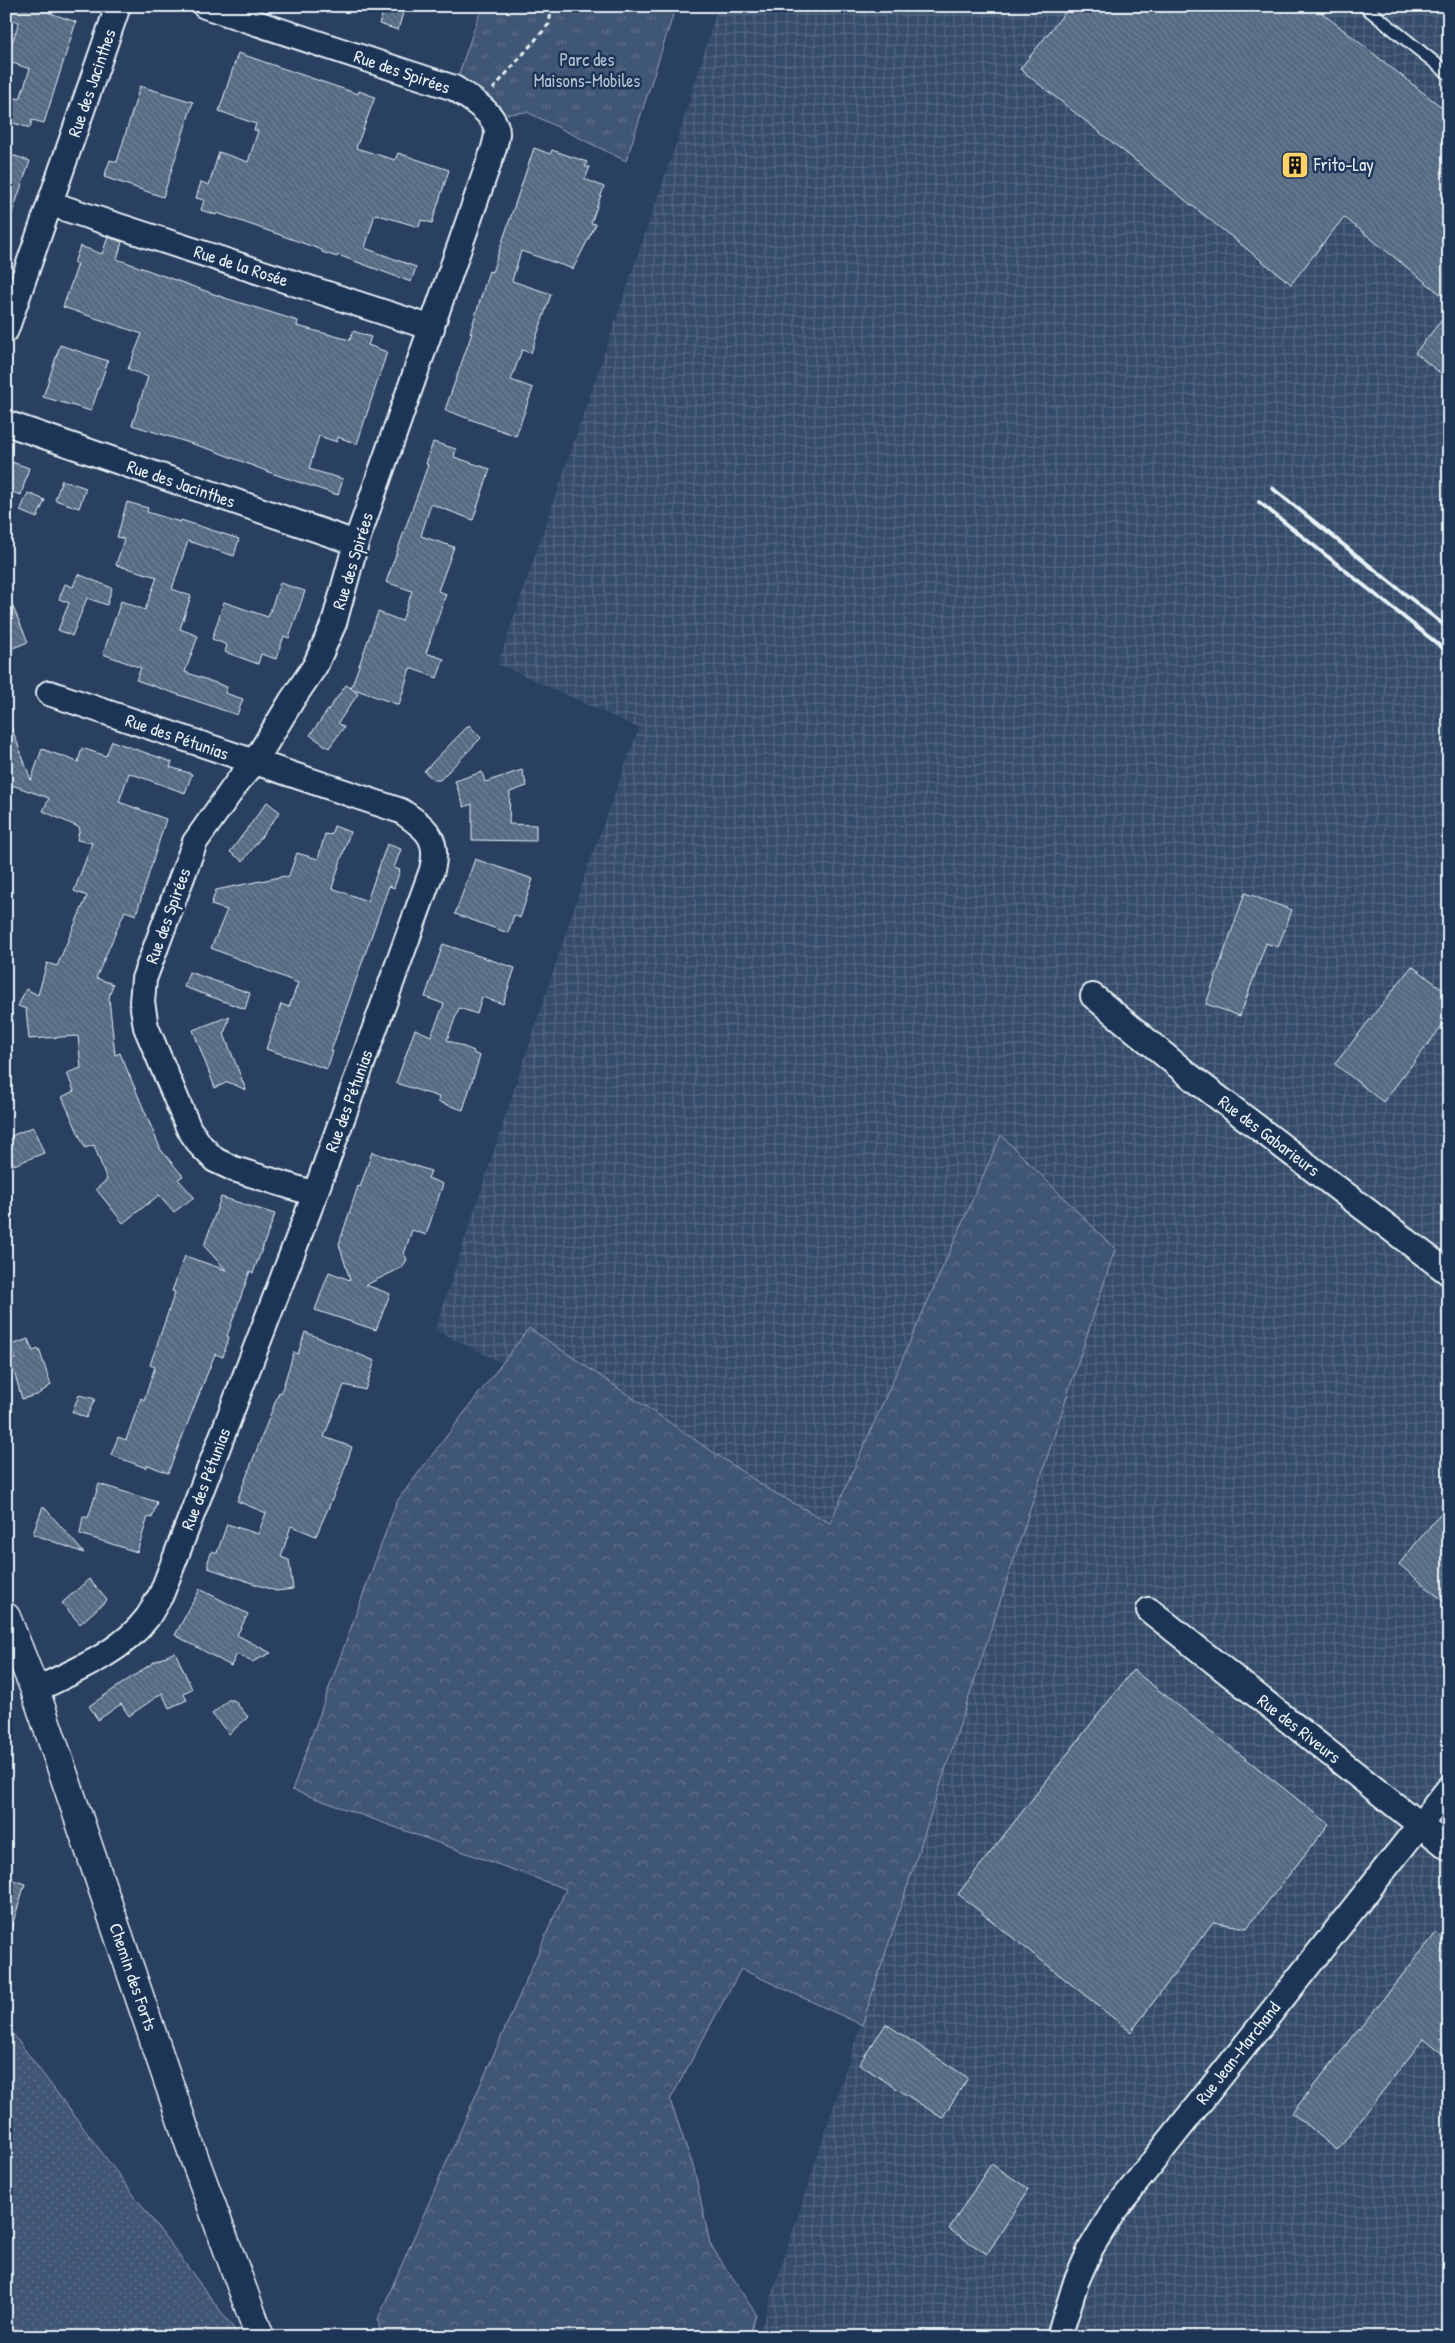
<svg xmlns="http://www.w3.org/2000/svg" width="1455" height="2343" viewBox="0 0 1455 2343" font-family="'Patrick Hand',sans-serif">
<style>
.industrial{fill:url(#industrial-grid)}
.grass{fill:url(#grass-dots);stroke:#94a4b6}
.forest{fill:url(#forest-crowns);stroke:#94a4b6}
.park{fill:url(#park-tufts);stroke:#94a4b6}
.building{fill:url(#building-back-hatch);stroke:#e8f1f8}
.lines{fill:none;stroke-linecap:round;stroke-linejoin:round}
.service-casing{stroke:#e8f1f8;stroke-width:15}
.minor-casing{stroke:#e8f1f8;stroke-width:28}
.tertiary-casing{stroke:#e8f1f8;stroke-width:31}
.path{stroke:#e8f1f8;stroke-width:3;stroke-dasharray:5 4;stroke-linecap:butt}
.service{stroke:#1d3557;stroke-width:11}
.minor{stroke:#1d3557;stroke-width:24}
.tertiary{stroke:#1d3557;stroke-width:28}
.rail{stroke:#e8f1f8;stroke-width:4}
.labels{text-anchor:middle;stroke-width:5;stroke-linejoin:round;paint-order:stroke}
.park-label{font-size:18px;fill:#b6c3d0;stroke:#1d3557}
.street-label{font-size:18px;fill:#e8f1f8;stroke:#1d3557}
.poi-label{font-size:18px;fill:#e8f1f8;stroke:#1d3557;text-anchor:start}
</style>
<defs>
<pattern id="industrial-grid" width="8" height="8" patternUnits="userSpaceOnUse" patternTransform="scale(1.25)"><rect width="8" height="8" fill="#364d6b"/><path d="M0 4h8M4 0v8" fill="none" stroke="#536781"/></pattern>
<pattern id="grass-dots" width="8" height="8" patternUnits="userSpaceOnUse" patternTransform="scale(1.25)"><rect width="8" height="8" fill="#415774"/><path d="M2 2h.1M6 6h.1" fill="none" stroke="#5c7089" stroke-width="1.8" stroke-linecap="round"/></pattern>
<pattern id="forest-crowns" width="20" height="18" patternUnits="userSpaceOnUse" patternTransform="scale(1.25)"><rect width="20" height="18" fill="#415774"/><path d="M2 6a3 3 0 1 1 6 0M12 15a3 3 0 1 1 6 0" fill="none" stroke="#5c7089"/></pattern>
<pattern id="park-tufts" width="24" height="20" patternUnits="userSpaceOnUse" patternTransform="scale(1.25)"><rect width="24" height="20" fill="#415774"/><path d="M3 7l-1-3M5 7V3M7 7l1-3M15 17l-1-3M17 17v-4M19 17l1-3" fill="none" stroke="#5c7089"/></pattern>
<pattern id="building-back-hatch" width="6" height="6" patternUnits="userSpaceOnUse" patternTransform="scale(1.25)"><rect width="6" height="6" fill="#556a83"/><path d="M-1 5l2 2M0 0l6 6M5-1l2 2" fill="none" stroke="#6d8095"/></pattern>
</defs>
<rect width="100%" height="100%" fill="#294061"/>
<filter id="ink" filterUnits="userSpaceOnUse"><feTurbulence type="fractalNoise" baseFrequency=".02" numOctaves="2"/><feDisplacementMap in="SourceGraphic" scale="10" xChannelSelector="R" yChannelSelector="G"/><feConvolveMatrix kernelMatrix="1 2 1 2 8 2 1 2 1" color-interpolation-filters="sRGB"/></filter>
<g filter="url(#ink)">
<!-- industrial -->
<path class="industrial" d="M718,6H1449V2337H758L1115,1250L1002,1135L829,1523L435,1330L588,866L639,728L498,664L680,132Z"/>
<!-- grass -->
<path class="grass" d="M6,2029L10,2030L240,2337H6Z"/>
<!-- forest -->
<path class="forest" d="M1001,1135L1115,1249L862,2025L741,1969L670,2100L694,2169L710,2244L756,2314L749,2337H381L378,2319L566,1889L292,1790L397,1501L529,1328L768,1489L830,1523Z"/>
<!-- park -->
<path class="park" d="M482,6H676L626,161L527,112L489,116L454,88Z"/>
<!-- building -->
<path class="building" d="M6,6H30L76,22L44,123L32,120L30,128L6,121V95L20,99L30,69L6,61L19,22L6,18Z
M380,6H405L398,30L379,24L382,15Z
M1070,6H1313L1449,113V301L1344,217L1291,284L1020,69Z
M238,53L358,94L359,91L375,97L356,148L395,160L398,153L449,170L432,223L421,220L419,227L375,214L365,248L416,267L411,282L338,255L337,257L322,252V250L283,236L217,213L216,215L201,210L204,200L196,198L201,182L209,185L219,152L248,162L258,131L254,130L256,124L219,111Z
M140,86L193,102L163,197L104,177L110,160L117,162Z
M534,148L550,154L552,150L587,162L585,167H590L585,179L604,187L591,223L596,224L573,269L521,251L512,281L551,294L531,353L522,350L511,380L533,388L516,436L445,410L472,333H470L489,271L492,272Z
M6,153L30,161L9,222H6Z
M108,237L122,242L117,259L225,298L298,321L297,326L350,340L353,331L371,337L368,345L387,352L357,444L338,437L337,442L319,436L309,469L343,479L338,495L274,474L212,450L132,425L148,377L128,369L142,334L63,307L78,264L74,263L80,246L102,254Z
M1449,311V380L1415,353Z
M60,345L108,361L91,411L43,397Z
M433,442L456,449L454,457L490,469L473,520L431,504L421,536L454,547L438,591L446,594L426,653L444,659L437,678L410,668L399,705L351,688L358,694L338,723L344,727L329,748L310,735L346,685L351,688L378,612L402,621L412,591L386,582L428,465L426,464Z
M6,460L29,468L21,495L6,490Z
M62,480L86,488L79,508L55,500Z
M28,493L45,500L37,518L20,511Z
M127,502L148,508L147,512L180,522L181,520L239,539L234,556L188,541L172,589L191,596L180,629L198,636L185,672L227,687L225,693L243,699L237,715L136,680L141,668L103,654L121,601L145,610L157,577L116,565L124,539L117,537Z
M78,574L112,588L107,605L87,598L72,636L58,630L69,603L59,599L65,584L73,587Z
M280,583L305,591L289,638L284,636L276,659L261,654L258,664L225,652L227,645L212,639L224,602L268,617Z
M6,591L28,642L13,648L6,631Z
M6,718H8L31,780L42,749L78,762L82,748L106,756L112,741L172,762L170,767L192,774L185,793L129,773L119,802L166,819L136,915L125,911L96,978L113,984L109,998L115,1055L120,1053L161,1150L183,1176L178,1179L194,1197L174,1212L159,1195L123,1223L96,1189L107,1180L94,1145L85,1148L62,1097L74,1091L67,1073L81,1068L78,1036L29,1039L26,1009L18,1006L26,989L38,995L47,963L57,966L87,896L74,891L92,843L77,840L80,828L43,811L49,798L6,783Z
M469,725L481,738L440,780H434L424,771Z
M522,770L527,786L510,792L509,824L536,825V841L472,840V804L464,807L455,781L482,772L485,782Z
M267,802L280,812L243,861L230,852Z
M334,826L350,832L332,888L367,901L387,844L401,849L394,868L400,870L394,888L389,886L331,1051H333L327,1069L266,1049L281,1004L289,1007L298,983L211,948L227,910L211,905L216,890L285,876L288,878L297,853L318,859L325,834L331,835Z
M475,859L533,879L520,918L514,915L508,933L455,914Z
M1245,893L1292,910L1278,947L1266,943L1240,1016L1206,1004Z
M443,944L515,968L503,1004L482,997L477,1014L459,1008L447,1040L474,1051L473,1053L480,1056L463,1110L438,1102L439,1097L396,1083L415,1029L431,1036L444,1004L425,997Z
M1412,966L1449,994V1017L1383,1102L1335,1064Z
M189,972L250,993L245,1009L184,987Z
M230,1016L224,1034L246,1090L228,1082L215,1088L193,1030Z
M33,1127L44,1153L14,1165L6,1146V1138Z
M372,1152L431,1171L428,1178L443,1184L426,1235L412,1230L404,1254L407,1259L403,1267L366,1285L390,1294L376,1330L315,1310L329,1272L350,1280L339,1244L358,1186L360,1187Z
M221,1197L275,1214L253,1273L250,1271L227,1336L229,1337L223,1357L215,1354L168,1473L148,1465L146,1468L111,1455L118,1437L126,1440L141,1398L144,1400L155,1367L150,1365L175,1292L172,1291L185,1256L226,1270L204,1246Z
M305,1332L375,1361L365,1390L344,1385L324,1437L352,1447L341,1479L316,1536L291,1526L281,1557L289,1560L293,1589L276,1591L208,1568V1561L212,1551L217,1553L227,1524L258,1534L266,1513L237,1501L279,1392L281,1393L294,1352L298,1354Z
M28,1339L33,1351L39,1349L51,1385L37,1395L22,1399L11,1361L15,1359L11,1345Z
M79,1395L95,1399L86,1418L72,1412Z
M99,1484L157,1502L152,1518L148,1517L137,1552L80,1534L83,1516L88,1518Z
M1449,1503V1606L1399,1564Z
M43,1506L84,1553L33,1534Z
M89,1579L107,1600L80,1624L62,1603Z
M200,1589L248,1614L237,1635L271,1653L252,1662L237,1654L231,1666L175,1635Z
M175,1652L192,1689L183,1693L187,1700L169,1708L162,1693L129,1716L121,1704L98,1720L89,1706L154,1662Z
M1133,1670L1329,1824L1247,1928L1213,1922L1131,2032L958,1894Z
M228,1700H234L248,1717L229,1734L212,1714Z
M6,1878L25,1884L10,1932L6,1931Z
M1436,1933L1449,1944V2058L1424,2038L1337,2150L1292,2113Z
M886,2024L968,2078L942,2118L859,2064Z
M991,2164L1029,2189L987,2254L949,2229Z"/>
<g class="lines">
<!-- service casing -->
<g class="service-casing">
<path id="service" d="M1364,6L1449,74"/>
</g>
<!-- minor casing -->
<g class="minor-casing">
<path id="minor" d="M205,6L454,88C468,97 497,114 497,133C497,138 495,143 494,148L356,543L334,623L315,666L292,700L254,763L239,780L195,842L144,979L142,1002L146,1027L189,1129L201,1146L215,1160L234,1169L315,1194
M51,204L432,328
M6,330L118,6
M6,423L356,543
M1093,996L1190,1076L1449,1273
M1149,1610L1449,1848
M35,1690C74,1671 120,1654 147,1618C152,1611 156,1602 161,1595L315,1194L432,870C440,838 426,828 401,811L49,693
M1059,2337L1076,2282L1091,2248L1113,2212L1449,1788"/>
</g>
<!-- tertiary casing -->
<g class="tertiary-casing">
<path id="tertiary" d="M6,1617L35,1690L196,2163L260,2337"/>
</g>
<!-- path -->
<path class="path" d="M493,89L549,24L552,6"/>
<!-- service -->
<use href="#service" class="service"/>
<!-- minor -->
<use href="#minor" class="minor"/>
<!-- tertiary -->
<use href="#tertiary" class="tertiary"/>
<!-- rail -->
<path class="rail" d="M1272,488L1449,629
M1259,502L1449,653"/>
</g>
</g>
<!-- icons -->
<defs>
<g id="building-square" transform="scale(1.4375)"><rect x="-9" y="-9" width="18" height="18" rx="4" fill="#ffd166" stroke="#1d3557"/><path d="M-4-6H4V6H1V3H-1V6H-4ZM-2.5-4.3h1.7v1.8h-1.7ZM.8-4.3h1.7v1.8H.8ZM-2.5-1h1.7V.8h-1.7ZM.8-1h1.7V.8H.8Z" fill="#111"/></g>
</defs>
<g fill-rule="evenodd">
<use href="#building-square" x="1295" y="165"/>
</g>
<g class="labels">
<!-- park labels -->
<g class="park-label">
<text x="587" y="66">Parc des<tspan x="587" dy="21">Maisons-Mobiles</tspan></text>
</g>
<!-- street labels -->
<g class="street-label">
<text transform="translate(402 72) rotate(19)" y="6">Rue des Spirées</text>
<text transform="translate(92 83) rotate(-71)" y="6">Rue des Jacinthes</text>
<text transform="translate(241 266) rotate(18)" y="6">Rue de la Rosée</text>
<text transform="translate(181 484) rotate(19)" y="6">Rue des Jacinthes</text>
<text transform="translate(353 561) rotate(-73)" y="6">Rue des Spirées</text>
<text transform="translate(177 737) rotate(19)" y="6">Rue des Pétunias</text>
<text transform="translate(168 916) rotate(-70)" y="6">Rue des Spirées</text>
<text transform="translate(349 1101) rotate(-70)" y="6">Rue des Pétunias</text>
<text transform="translate(1269 1136) rotate(37)" y="6">Rue des Gabarieurs</text>
<text transform="translate(206 1479) rotate(-69)" y="6">Rue des Pétunias</text>
<text transform="translate(1299 1729) rotate(38)" y="6">Rue des Riveurs</text>
<text transform="translate(133 1977) rotate(71)" y="6">Chemin des Forts</text>
<text transform="translate(1238 2053) rotate(-52)" y="6">Rue Jean-Marchand</text>
</g>
<!-- poi labels -->
<g class="poi-label">
<text x="1314" y="171">Frito-Lay</text>
</g>
</g>
<!-- margin -->
<rect width="1455" height="2343" fill="none" stroke="#1d3557" stroke-width="25"/>
<rect x="12" y="12" width="1430" height="2318" fill="none" stroke="#e8f1f8" stroke-width="2" filter="url(#ink)"/>
</svg>
